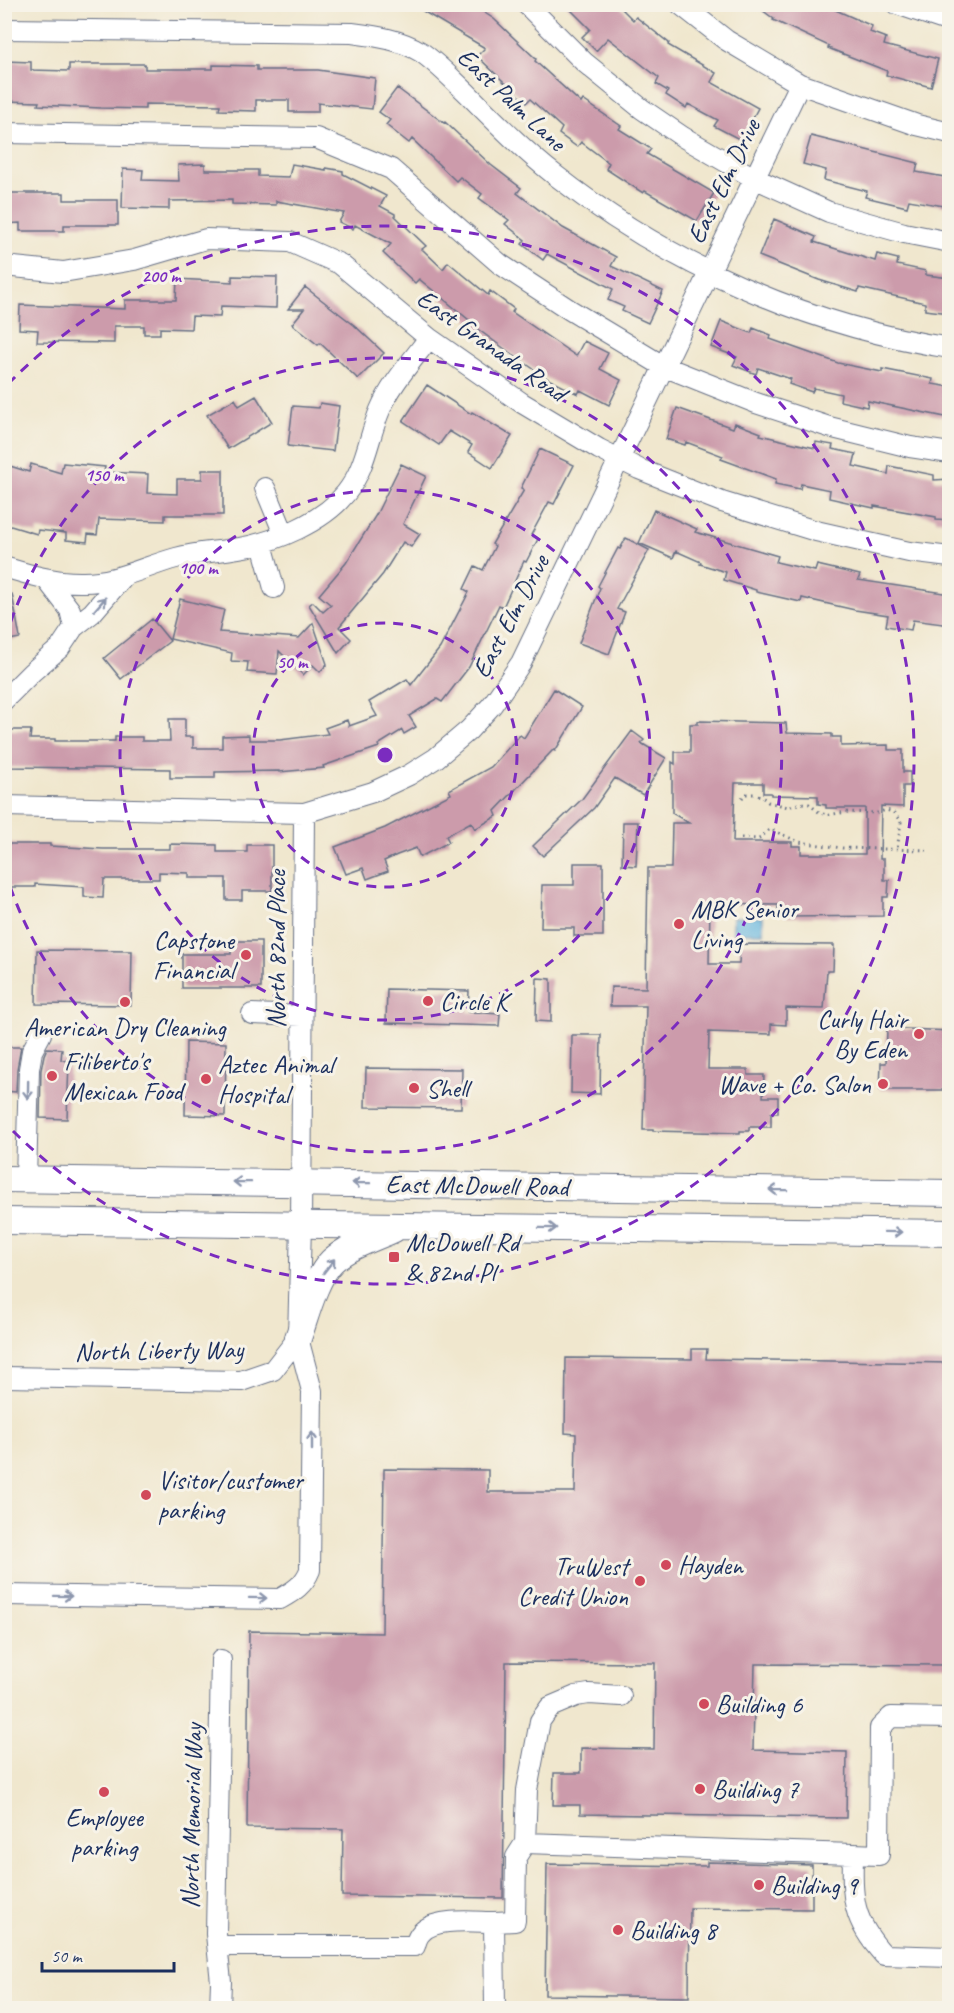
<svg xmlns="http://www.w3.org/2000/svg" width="954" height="2013" viewBox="0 0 954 2013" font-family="Caveat,sans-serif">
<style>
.water{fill:#64b5df;stroke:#40729e;stroke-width:1.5}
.building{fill:#cc9bab;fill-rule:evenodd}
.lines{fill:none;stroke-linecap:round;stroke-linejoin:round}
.minor-casing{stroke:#666f85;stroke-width:22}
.major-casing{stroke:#666f85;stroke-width:28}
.path{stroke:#666f85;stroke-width:3;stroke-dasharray:1.5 4.5;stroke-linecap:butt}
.minor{stroke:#fff;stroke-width:20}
.major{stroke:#fff;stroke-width:26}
.oneway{stroke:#8d97ae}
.ring{fill:none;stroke:#7b2cbf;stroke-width:3;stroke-dasharray:10 8}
.poi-dot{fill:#d1495b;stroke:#f7f3e8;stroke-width:2}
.labels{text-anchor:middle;stroke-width:6;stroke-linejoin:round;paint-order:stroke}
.street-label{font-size:26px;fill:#1b2f5e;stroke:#f7f3e8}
.poi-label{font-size:26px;fill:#1b2f5e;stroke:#f7f3e8;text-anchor:start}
.centre{fill:#7b2cbf;stroke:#f7f3e8;stroke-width:3}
.ring-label{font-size:18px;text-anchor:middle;font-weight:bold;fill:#7b2cbf;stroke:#f7f3e8;stroke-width:6;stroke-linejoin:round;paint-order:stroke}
</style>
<rect width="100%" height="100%" fill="#f7f3e8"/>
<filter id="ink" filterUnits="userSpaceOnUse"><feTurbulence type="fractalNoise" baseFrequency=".0167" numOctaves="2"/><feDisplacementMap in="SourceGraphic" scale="12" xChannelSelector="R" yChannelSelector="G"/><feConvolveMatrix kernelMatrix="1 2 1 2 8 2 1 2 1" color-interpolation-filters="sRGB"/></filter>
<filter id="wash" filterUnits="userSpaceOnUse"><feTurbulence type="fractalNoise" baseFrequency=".008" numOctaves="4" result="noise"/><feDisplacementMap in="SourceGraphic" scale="24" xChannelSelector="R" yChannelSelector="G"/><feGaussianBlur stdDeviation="1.35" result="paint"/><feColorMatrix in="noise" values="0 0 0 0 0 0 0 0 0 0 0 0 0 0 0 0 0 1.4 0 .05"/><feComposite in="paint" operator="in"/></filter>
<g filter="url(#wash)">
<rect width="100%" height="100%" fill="#f0e7ce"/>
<!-- water -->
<path class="water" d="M733,917H763V933H733Z"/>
<g id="blocks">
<!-- building -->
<path class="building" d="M411,4H482L479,9L494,19L536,59L535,61L581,103L583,100L621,126L619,129L651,149L647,154L714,193L697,221L645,191L643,193L606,169L609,163L581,142L577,147L559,134L562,128L530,99L526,103L477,56L485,48Z
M565,4H617L633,20L636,17L669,43L668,45L716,73L711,82L758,108L741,140L714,126L718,120L688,104L686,108L666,95L668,91L656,84L659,78L608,38L596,51L582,37L590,29Z
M754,4H822L872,26L870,32L886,38L884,45L938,59L931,87L886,75L887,71L828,48L829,46L773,20L774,19Z
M4,61L31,62V70L69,71V64H145V69H213V65L257,66V70H318L375,78L372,109L318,103V112H289V100H256V111L219,110L220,105L145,104V109L101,108L38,105L39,102L4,101Z
M397,88L444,123L445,122L491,165L521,188L517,193L563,228L616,257L611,266L663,291L648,323L622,311L624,307L608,300L613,289L547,254L543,260L522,244L525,240L505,224L509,220L479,198L482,194L460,177L456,181L412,139L409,143L386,125L390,120L379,112Z
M811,136L918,163L916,172L950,178V207L909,200L907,207L865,197L867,191L824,180L826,170L803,164Z
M205,164V170H258V176L289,177L292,164L326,170V168L343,171V174L386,196L380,206L395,214V216L426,246L422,249L443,269L448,262L488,295L490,291L514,309L512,312L576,356L584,341L608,353L600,369L621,380L609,405L580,390L578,394L550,380L513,355L468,322L469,320L419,279L415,283L383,253L391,244L355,225L353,229L339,222L344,213L276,201V205L232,204V200L169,201V209L122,208L123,169L143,170L142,180L179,181L178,165Z
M4,193H64V200H118V225H64V231H20V223L4,224Z
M774,219L816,237L814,242L875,261L877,254L898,259L897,265L926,271V275L950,278V313L925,310V303L859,288L858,292L819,280L759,256Z
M232,276L277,277L276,308L221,306L220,317L192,316L191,329L160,328V334H144V326H114V343L37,342L38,330L19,329L20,305L125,309V300H176L177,279L232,282Z
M305,287L354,325L384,353L358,379L320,343L318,345L292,324L304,309H288Z
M721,321L751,333L753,328L771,335L770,339L838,363L882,372V369L933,379L932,384L950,387V418L868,401L867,407L840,401L841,394L814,388L812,392L789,384L791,379L758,368L756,374L733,365L737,357L711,347Z
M427,385L471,414L472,412L512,436L492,468L468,452L472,445L449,431L439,445L403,421Z
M256,396L272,422L228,449L207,415L235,399L239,406Z
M320,403L339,406L333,451L288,446L293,406L319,408Z
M677,408L733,428L735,423L761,433L760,435L815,448L816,442L833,445L832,449L856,454L853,466L888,474L889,466L934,475V480L950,479V521L936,520V517L874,506V508L829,498L830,490L801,484L800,489L775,484L776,479L721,459L723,456L686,442L685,445L666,439Z
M540,449L574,465L554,504L549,502L531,535L538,539L526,562L524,561L503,607L499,605L469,667L442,702L437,699L409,716L416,727L404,734L402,730L378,745L379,747L323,766L324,768L279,772V771L215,772V778H170V769L7,767V730H31L30,739H55V741H115V737H142V741H170L169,719H185V737H193V748H222V736L249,735V740H280L328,734L325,728L347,720L349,726L377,716L369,702L407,679L411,685L440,648L469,592L464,589L475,566L483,570L495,546L492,544L524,490L521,488Z
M63,463L105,467L104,472L148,474L147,493L177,494V479H202V470H223V515H165V521L99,519L97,535L88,534L87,542L66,540V533L38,530L37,534L4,524V483L10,466L29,472L31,464L61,473Z
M401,464L426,476L403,524L420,534L411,547L403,542L383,574L339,627L351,639L338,653L309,605L313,602L323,612L331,605L319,595L346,563L376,515Z
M654,510L697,529L695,532L778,556L776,562L815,571L817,565L860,575L858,580L950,594V625L913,620L911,630L886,626L888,615L855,610L802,598L801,602L756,592V590L724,580L726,572L700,564L701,562L676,551L673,558L639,543Z
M626,538L649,550L617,609L625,612L609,654L579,643L600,588L598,586L618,548L620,549Z
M12,594L20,638L4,641V595Z
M180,599L224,610L219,632L299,638L313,623L327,664L320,672L313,665L303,675L279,651L277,674L247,672L248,662L231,661L232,653L170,639Z
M152,619L170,641L121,679L104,658Z
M554,689L582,707L555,751L553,750L495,811L497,816L475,829L471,822L446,836L449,842L420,857L416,848L397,855L384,861L388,871L367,879L363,868L346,874L335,847L385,828L451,794L449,790L491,767L520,735L524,738Z
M698,721L786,723L787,733L832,734V737H841V746L888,745V750H903V772H910V786H903V807L881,806L880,859H884V880H889L888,897H883V916L787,917V913H778V905L710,904L709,964H739L740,944L834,945L833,971H827L824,1009L786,1008V1025L771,1024V1034L709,1032L708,1069H748V1075H764L763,1097H778V1113H771V1127H749V1131H740V1133L653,1131V1130H643L646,1006H610L611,987L646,988L648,868H671L672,823H689L672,813V762L675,764V752H690V724H698ZM735,783H763V793H771V795L818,796V804L826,805V808H865V854H801V846H792V842H733Z
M632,731L644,740L641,743L666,758L643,795L615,778L594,808L543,856L533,846L582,799Z
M623,822H638L636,866L622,865Z
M7,844H50V846L103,849H170V844L217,845V852H247V845H272V891H242V900H226V878H189V873L159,872V879H104L103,898L84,897V887L35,884V887H7Z
M574,863H603V936H574V928H541L542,885H574Z
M231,941H261V988H182V954H231Z
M37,950L132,951L131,1005L36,1004Z
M537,978L551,979V1022L536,1021Z
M387,989L469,991L468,1012L500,1014L499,1026L386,1023Z
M887,1028L950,1031V1090H880L881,1063H886Z
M572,1035H601L600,1094L571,1093Z
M186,1042L226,1043L225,1116L185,1115Z
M4,1047H21L17,1069L16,1092L4,1091Z
M47,1048L62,1049L61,1060L69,1061L67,1119L40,1118L41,1070L44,1055Z
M366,1068L462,1069L461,1108L365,1107Z
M692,1349H707L706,1359L950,1363V1665L755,1664L753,1750L847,1752L846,1818L580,1814V1805H553L554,1773H581V1748L654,1749L655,1663L506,1662L503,1898L342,1896L343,1829L247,1828L249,1631L382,1633L384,1469L488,1470V1492H575L576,1434L565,1433L566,1358L692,1359Z
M707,1862L812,1865V1909L690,1908L689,1997L545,1995L547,1864L707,1866Z"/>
</g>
</g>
<g filter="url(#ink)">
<use href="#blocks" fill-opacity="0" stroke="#666f85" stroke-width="1.5"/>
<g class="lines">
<!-- minor casing -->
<g class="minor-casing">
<path id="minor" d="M526,4L584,62L642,109L683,137L754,178L829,212L904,233L950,242
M680,4L726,40L800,84L917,125L950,133
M897,4L950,22
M4,29L352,33C375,36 400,39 421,52C437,63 451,78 465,91C494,120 523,150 555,175C668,264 807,326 950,348
M4,133L316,138L391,169L500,264L570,310L663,366L756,403L829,427L910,447L950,453
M4,266L63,272L134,260L206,239L290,242L340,264L429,338L522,403L599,449L639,469L722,502L816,531L909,552L950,557
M265,488L284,534
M262,544L274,588
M4,567C30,575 53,582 80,582C116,583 143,567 176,558C197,552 218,552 239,548C275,542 323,522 346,493C366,468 368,438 380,410C391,384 412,361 429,338
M47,580L70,610L74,627
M4,700L32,672L60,648L74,627L92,613L123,577
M4,806L304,813L373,792L409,775L436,758L469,730L492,705L521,663L800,84
M252,1014L302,1016
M26,1179L29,1069L32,1051L41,1034
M4,1377L241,1381L273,1370L298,1338
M4,1595L280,1599C294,1591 304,1585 310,1570L312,1391L298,1338L301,1225L304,813
M950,1718L891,1717L880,1728L879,1855L853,1854C852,1898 852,1920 884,1955L950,1957
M525,1843L527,1790L540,1721L550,1707L576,1696L589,1694L621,1696
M218,1946H415C416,1942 418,1936 421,1933C434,1917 474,1922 494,1922
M220,2008L221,1982L216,1934L221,1660
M495,2008L494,1922L515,1921L516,1857L525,1843L853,1854"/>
</g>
<!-- major casing -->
<g class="major-casing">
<path id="major" d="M4,1179L950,1193
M4,1221L950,1233
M298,1338C306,1316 315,1278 332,1261C348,1246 375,1238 394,1229"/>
</g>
<!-- path -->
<path class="path" d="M742,798L745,794H754L761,796L768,802L788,807L801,803L809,804L820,813L826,815L848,812L877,813L886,810L893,812L901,822L897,850
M741,838L759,839L770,829L799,842L842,848L927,850"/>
<!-- minor -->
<use href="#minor" class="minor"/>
<!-- major -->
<use href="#major" class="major"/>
</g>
<!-- one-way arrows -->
<defs><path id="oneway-shaft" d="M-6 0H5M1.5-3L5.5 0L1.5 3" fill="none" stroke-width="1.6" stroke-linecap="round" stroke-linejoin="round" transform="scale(1.5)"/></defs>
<g class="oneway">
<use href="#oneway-shaft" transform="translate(100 604) rotate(-49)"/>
<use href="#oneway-shaft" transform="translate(28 1090) rotate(91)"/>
<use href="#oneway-shaft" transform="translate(242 1182) rotate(-179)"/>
<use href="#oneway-shaft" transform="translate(361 1183) rotate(-179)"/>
<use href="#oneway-shaft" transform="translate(778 1190) rotate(-179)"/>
<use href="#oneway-shaft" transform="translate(548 1228) rotate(1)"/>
<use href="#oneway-shaft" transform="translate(893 1232) rotate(1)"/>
<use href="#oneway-shaft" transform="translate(329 1266) rotate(-52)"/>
<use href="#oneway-shaft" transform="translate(312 1441) rotate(-90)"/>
<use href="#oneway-shaft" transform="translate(63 1596) rotate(1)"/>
<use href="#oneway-shaft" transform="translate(258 1598) rotate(1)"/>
</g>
</g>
<!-- distance rings -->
<g class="ring">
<circle cx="385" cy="755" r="132"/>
<circle cx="385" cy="755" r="265"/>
<path d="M5 639A397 397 0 1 1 5 871"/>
<path d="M8 384A529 529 0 1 1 8 1126"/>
</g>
<!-- markers -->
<g class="poi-dot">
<circle cx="679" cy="924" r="6"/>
<circle cx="246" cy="955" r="6"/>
<circle cx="428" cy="1001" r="6"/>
<circle cx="125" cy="1002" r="6"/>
<circle cx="919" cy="1034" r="6"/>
<circle cx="52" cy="1076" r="6"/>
<circle cx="206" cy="1079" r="6"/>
<circle cx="883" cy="1084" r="6"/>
<circle cx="414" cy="1088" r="6"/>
<rect x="388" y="1251" width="12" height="12" rx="3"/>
<circle cx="146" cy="1495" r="6"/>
<circle cx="666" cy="1565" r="6"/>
<circle cx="640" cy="1581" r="6"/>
<circle cx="704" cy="1704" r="6"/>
<circle cx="700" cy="1789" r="6"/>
<circle cx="104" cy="1792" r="6"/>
<circle cx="759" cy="1885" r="6"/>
<circle cx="618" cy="1930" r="6"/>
</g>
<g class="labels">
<!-- street labels -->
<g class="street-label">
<text transform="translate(512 99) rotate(43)" y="9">East Palm Lane</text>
<text transform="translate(723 181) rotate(-64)" y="9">East Elm Drive</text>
<text transform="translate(492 345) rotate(35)" y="9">East Granada Road</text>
<text transform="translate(510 616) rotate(-62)" y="9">East Elm Drive</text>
<text transform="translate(276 949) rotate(-90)" y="9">North 82nd Place</text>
<text transform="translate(477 1185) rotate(1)" y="9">East McDowell Road</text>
<text transform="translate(159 1350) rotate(-1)" y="9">North Liberty Way</text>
<text transform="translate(191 1816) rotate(-89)" y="9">North Memorial Way</text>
</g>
<!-- poi labels -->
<g class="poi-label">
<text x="691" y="918">MBK Senior<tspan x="691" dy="30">Living</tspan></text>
<text x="234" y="949" text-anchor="end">Capstone<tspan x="234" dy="30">Financial</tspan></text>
<text x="440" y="1010">Circle K</text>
<text x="907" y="1028" text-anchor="end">Curly Hair<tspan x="907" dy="30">By Eden</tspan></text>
<text x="125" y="1036" text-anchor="middle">American Dry Cleaning</text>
<text x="64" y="1070">Filiberto's<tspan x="64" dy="30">Mexican Food</tspan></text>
<text x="218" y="1073">Aztec Animal<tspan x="218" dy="30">Hospital</tspan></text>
<text x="871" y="1093" text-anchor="end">Wave + Co. Salon</text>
<text x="426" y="1097">Shell</text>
<text x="406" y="1251">McDowell Rd<tspan x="406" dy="30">&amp; 82nd Pl</tspan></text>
<text x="158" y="1489">Visitor/customer<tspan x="158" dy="30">parking</tspan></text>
<text x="678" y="1574">Hayden</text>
<text x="628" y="1575" text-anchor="end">TruWest<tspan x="628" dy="30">Credit Union</tspan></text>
<text x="716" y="1713">Building 6</text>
<text x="712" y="1798">Building 7</text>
<text x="104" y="1826" text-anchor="middle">Employee<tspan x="104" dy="30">parking</tspan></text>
<text x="771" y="1894">Building 9</text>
<text x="630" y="1939">Building 8</text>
</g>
</g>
<circle cx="385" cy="755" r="9" class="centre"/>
<g class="ring-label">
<text x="161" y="282">200 m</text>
<text x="104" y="481">150 m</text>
<text x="198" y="574">100 m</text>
<text x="292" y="668">50 m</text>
</g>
<!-- margin -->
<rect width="954" height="2013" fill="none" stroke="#f7f3e8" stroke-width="24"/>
<!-- scale -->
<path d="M42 1962v9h132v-9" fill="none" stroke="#1b2f5e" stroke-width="3"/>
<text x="51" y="1962" font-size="18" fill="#1b2f5e" stroke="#f7f3e8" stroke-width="4.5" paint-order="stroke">50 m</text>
</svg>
